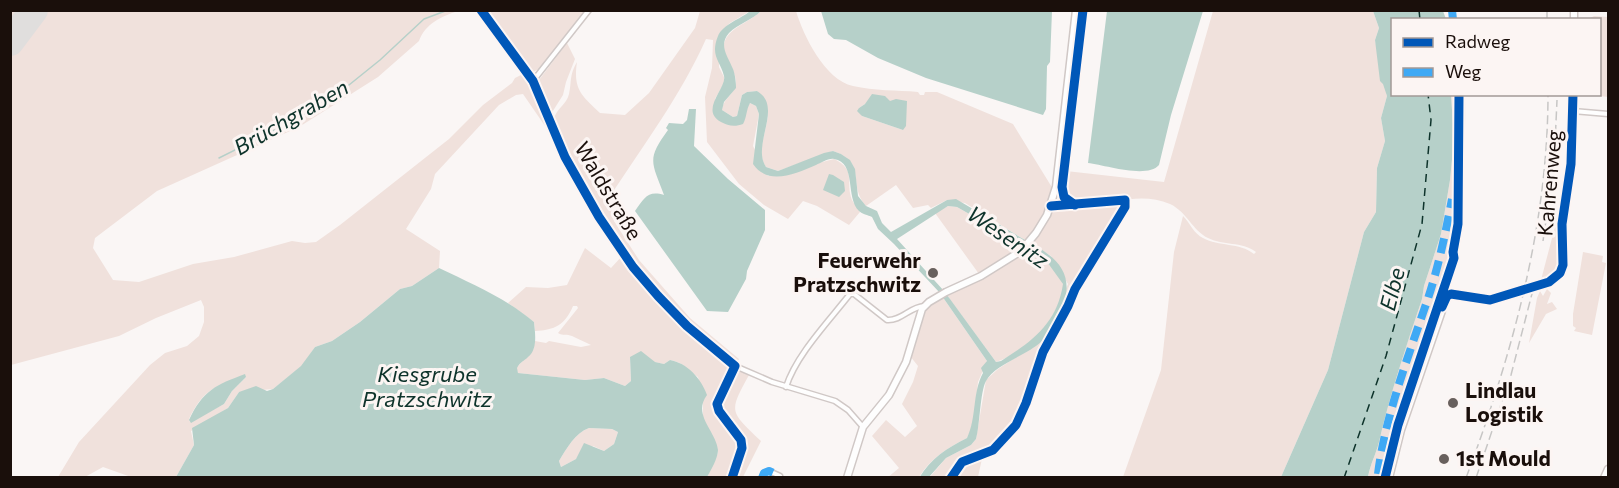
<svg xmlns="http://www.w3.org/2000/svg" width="1619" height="488" viewBox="0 0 1619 488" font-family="Commissioner,sans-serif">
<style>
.green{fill:#f0e1dc;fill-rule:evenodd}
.water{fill:#b6d0c9;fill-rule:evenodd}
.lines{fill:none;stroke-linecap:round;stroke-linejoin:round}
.stream{stroke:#b6d0c9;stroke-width:1.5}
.ferry{stroke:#0e332b;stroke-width:1.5;stroke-dasharray:8 6;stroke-linecap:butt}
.runway{stroke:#e0dedd;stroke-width:28}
.secondary-tunnel{stroke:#d8d3d2;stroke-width:6;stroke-dasharray:6 3;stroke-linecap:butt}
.street-casing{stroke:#d0c8c6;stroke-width:7}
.secondary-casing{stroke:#d0c8c6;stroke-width:9}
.street{stroke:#fefefe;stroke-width:4}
.secondary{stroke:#fefefe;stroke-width:6}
.rail{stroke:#c7c6c5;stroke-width:1.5;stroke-dasharray:9 4.5;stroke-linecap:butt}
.quiet{stroke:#3fa9f5;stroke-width:8;stroke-dasharray:15 8;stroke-linecap:butt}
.cycleway-casing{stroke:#fcf5f3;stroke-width:13}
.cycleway{stroke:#0057b8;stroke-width:9}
.poi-dot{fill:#68605d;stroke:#fcf5f3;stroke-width:2}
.labels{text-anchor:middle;stroke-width:6;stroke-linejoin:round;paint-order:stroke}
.street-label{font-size:21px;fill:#1a0f0b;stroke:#fcf5f3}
.poi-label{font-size:21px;font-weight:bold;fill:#1a0f0b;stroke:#fcf5f3;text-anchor:start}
.water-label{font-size:22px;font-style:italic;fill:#0e332b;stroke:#fcf5f3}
</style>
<rect width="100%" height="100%" fill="#faf6f5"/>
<!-- green -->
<path class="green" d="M10,11H458C442,16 425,24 419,41L378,77L299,127L157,191L95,238L93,248L113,280L139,282L193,264L234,257L292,241L305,243L316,242L340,225L449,139L483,105L512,83L515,78L523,74L543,110L547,122L545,126L523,94L516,95L499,105L435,174L431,189L406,229L440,251L439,268L412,286L400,289L360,322L332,341L315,347L302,366L273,389L239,392L228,408L191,431L194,445L176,477H131L103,467L85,477H58L79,442L150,365L165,353L187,346L199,336L204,322V307L201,300L156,318L119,336L11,365ZM246,377L232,391L224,404L190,422L189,419C203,390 215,385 246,377Z
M484,11H586L539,69L533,72L527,69L515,49Z
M700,11H750L730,23L719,34V67L724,77V83L715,99L728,125L750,103L756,106L759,114L753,146L768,176L834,159C857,170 845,182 852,200C854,204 858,208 860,212L849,225L817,206L803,201L788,219L764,205L739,184L707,142L705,97L712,68L713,40L706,39C681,95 643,146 609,198L614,221L639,260L690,318L739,359L736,364C710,343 684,321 660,296C617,251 576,177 554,119C556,109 567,104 569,94C572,81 569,76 577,62C573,89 581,95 600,113L625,115L649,93L695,28Z
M761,11H796C803,35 825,80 853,86C874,91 897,90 918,92L920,95H924L925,92H937L1013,124L1053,189C1046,211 1040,224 1025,240L965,203L947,200L931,208L928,205L913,208L896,185L866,206C847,184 868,163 833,151L778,171L766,167C750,143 784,114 757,91L747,92L742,95L737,116L733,117L722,110C723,98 736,94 736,81C735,71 729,64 725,55C717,30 749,24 761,11ZM890,101L903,130L862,116L859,108L865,104Z
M1213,11H1373L1379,28L1375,40L1387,96L1381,118L1385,141L1377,168L1376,212L1364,232L1328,370L1281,477H1123L1161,370L1174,252L1183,216C1190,223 1194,234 1203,238C1219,247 1239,242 1254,254L1256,252C1241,241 1224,246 1208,238C1192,230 1187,212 1170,204C1139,190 1105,208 1074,201L1064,193L1066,171L1164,182Z
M1594,16L1608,17V97L1592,95L1600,94V20L1588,19Z
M567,43L575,59L566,82L563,95L551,114L539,88V80Z
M1451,95H1458L1457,224L1447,267L1450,268L1396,427L1384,477L1368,478C1370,465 1376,454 1379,442C1390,394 1406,346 1422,299L1424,286L1441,234L1450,180L1454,139Z
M1460,95H1465C1466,133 1464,172 1459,211Z
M1562,200L1559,219V268L1548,278L1541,280Z
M1119,202L1124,205L1122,211L1092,256L1042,351L1024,403L1014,425L992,449L961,461L950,477L929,478L946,458L971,445L976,439L986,380L998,369L1043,340L1068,284L1051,256L1032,244L1052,209Z
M948,206L957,207L1022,244L1019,249L979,274L935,213Z
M585,248L611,268L622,256L658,301L683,327L732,367L716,404L718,412L740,440L741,447L731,477H707L718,453L717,447L703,418V400L698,377C686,369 685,363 670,360L664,364L630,357L631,381L625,386L604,378L585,380L518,373L516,368L533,350L535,341L546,343L549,341L581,347L591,345C585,342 578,339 572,336C567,334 563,336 558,333L578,308L577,306H573C565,325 555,330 535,331L534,322L508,303L526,287L548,288L567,285Z
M1028,248C1039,255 1061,271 1063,284C1065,296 1048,326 1039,334C1028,345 1011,357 996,362L946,294L999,269Z
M1583,252L1603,256L1602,262L1606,263L1592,335L1574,331L1576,328L1573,326V314Z
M1547,289L1551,293L1547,304L1552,302L1557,309L1546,314L1529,343L1537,298L1540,291L1543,296Z
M942,296L987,361L978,382L973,426L967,438C947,448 931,458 919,477L887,478L899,468L872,436L886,420L905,437L917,426L902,404L913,382L918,366L910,356L924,311L929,305Z
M736,370L749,375C728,413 730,411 761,441L743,477H734L743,448L742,440L720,411L718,404Z
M589,428L612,429L618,432L614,444L604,451L593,446L576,459L561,467L559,461C567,448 575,433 589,428Z
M983,454L978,477H952L962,463Z"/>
<!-- water -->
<path class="water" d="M750,11H761C752,20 738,24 729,33C718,45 728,57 733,69C735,74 736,82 736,88L724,102L722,110L733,117L737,116L742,95L747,92L757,91C784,107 751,145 766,167L778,171L824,153L833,151L841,154L850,160L855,169L858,196L866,206L877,211L882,223L891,232L947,200L956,199L1025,240L1022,244L957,207L948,206L897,239L944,291L940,293L894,244L878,229L872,217C868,215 862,214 859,211C845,197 857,163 834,159C828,158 821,163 816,165C795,174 768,186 753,164L759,114L756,106L750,103C746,110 747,117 743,124C735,127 728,126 721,122C699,110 727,88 724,76C720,60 710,56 718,36C723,24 741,19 750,11Z
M821,11H1052L1050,62L1047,66L1046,109L1043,115L926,78L878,58L846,40L834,39L828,34Z
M1107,11H1203L1171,115L1159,165C1147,179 1105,165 1088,163Z
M1373,11H1443L1446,19L1392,20V94L1451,95L1454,139L1450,180L1441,234L1424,286L1422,299C1406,347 1390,394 1379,442C1376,454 1370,465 1368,477H1281L1328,370L1364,232L1376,212L1377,168L1385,141L1381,118L1387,96L1383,84L1380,81L1375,40L1379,28Z
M872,94L885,96L890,101L896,99L907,101L906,126L903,130L862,116L857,111L859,108L865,104Z
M689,109H696L694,146L728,179L765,210V230L747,271L746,279L728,312L707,311L635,211C644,198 648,190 664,195C652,162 646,160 668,130L666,128L669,123L683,124L687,120Z
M829,174L833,175L844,182L845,191L839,197L823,190Z
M1032,244C1064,261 1075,280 1060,314C1056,323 1049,334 1042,341C1028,355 995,364 986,381C980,392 980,425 976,439L971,445L946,458L929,477L919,478C931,458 947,448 967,438C977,417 972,393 983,373L981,368L987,361L942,296L946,294L950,299L996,362L1001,361C1033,341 1057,323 1063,284L1045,259L1028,248Z
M439,268C472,284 506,298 534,322C535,333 538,349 528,357C524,361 520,362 517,368L518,373L585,380L604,378L625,386L631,381L630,357L641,351L655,362L664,364L670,360C687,363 701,378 707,395C692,415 716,431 718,450C718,458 711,470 707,477H176L194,445L192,428L228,408L239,392L256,386L267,391L273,389L301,366L315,347L332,341L360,322L400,289L412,286ZM589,428L612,429L618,432L614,444L604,451L584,443L576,459L561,467L559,461C567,448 575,433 589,428Z
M245,374L246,377L232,391L224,404L191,423L189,420C203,390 216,385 245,374Z"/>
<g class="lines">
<!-- stream -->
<path class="stream" d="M219,158L295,120L344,89L380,60L424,19L448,10"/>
<!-- ferry -->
<path class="ferry" d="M1419,10L1420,20
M1344,478L1386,356L1422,224L1431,120L1428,94"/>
<!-- runway -->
<path class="runway" d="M10,42L34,10"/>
<!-- secondary-tunnel -->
<path class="secondary-tunnel" d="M1517,292L1543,284"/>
<!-- street casing -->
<g class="street-casing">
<path id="street" d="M481,10L533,81L565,157L599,217L633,267L658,296L687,326L735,366L772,382L835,401L848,410L863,427
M533,81L589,10
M1573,111L1608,114
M1051,206L1075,205
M786,387C796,355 829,321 850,294H854L887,320C901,321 910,307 924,306
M762,478L764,473L769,471L780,476"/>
</g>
<!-- secondary casing -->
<g class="secondary-casing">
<path id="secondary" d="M1574,20V10
M1543,284L1557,277L1563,265L1562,224L1571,164L1573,94
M847,478L863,427L889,395L906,362L922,309L929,302L946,292L981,276L1021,251L1036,233L1047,215L1056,187L1058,169L1076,10
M1389,478L1401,430L1447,296C1458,291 1472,300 1484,300C1495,300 1506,295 1517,292
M1604,478L1608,469"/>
</g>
<!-- street -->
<use href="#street" class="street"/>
<!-- secondary -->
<use href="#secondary" class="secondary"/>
<!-- rail -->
<path class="rail" d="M1547,10V20
M1543,241L1554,166L1557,100
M1466,478C1512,355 1548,226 1548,94
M1476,478L1511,375L1535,282"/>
<!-- quiet -->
<path class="quiet" d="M1452,10L1453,20
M1378,474C1385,418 1406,363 1424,310C1437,274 1445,236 1452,199
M762,478L764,473L769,471L780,476"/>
<!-- cycleway casing -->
<g class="cycleway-casing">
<path id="cycleway" d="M481,10L533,81L565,157L599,217L633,267L658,296L687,326L735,366L717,404L719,411L741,440L742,448L732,478
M1075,205L1064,197L1062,187L1083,10
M1442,307L1447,296L1451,294L1490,300L1549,282L1560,273L1563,265L1562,224L1571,164L1573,94
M951,478L962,462L993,450L1016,425L1026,403L1043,352L1068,306L1075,289L1125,207V200L1051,206
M1385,478L1398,425L1454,258L1453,252L1458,224L1459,94"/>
</g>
<!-- cycleway -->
<use href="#cycleway" class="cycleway"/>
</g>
<!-- markers -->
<g class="poi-dot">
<circle cx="933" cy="273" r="6"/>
<circle cx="1453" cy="403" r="6"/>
<circle cx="1444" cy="459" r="6"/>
</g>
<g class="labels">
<!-- street labels -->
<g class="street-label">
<text transform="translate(1550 183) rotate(-85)" y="7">Kahrenweg</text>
<text transform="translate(608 191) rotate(59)" y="7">Waldstraße</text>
</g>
<!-- poi labels -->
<g class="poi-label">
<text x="921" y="268" text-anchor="end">Feuerwehr<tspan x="921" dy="24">Pratzschwitz</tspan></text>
<text x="1465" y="398">Lindlau<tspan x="1465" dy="24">Logistik</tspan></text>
<text x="1456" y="466">1st Mould</text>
</g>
<!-- water labels -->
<g class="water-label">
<text transform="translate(291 117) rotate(-30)" y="8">Brüchgraben</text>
<text transform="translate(1008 237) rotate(34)" y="8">Wesenitz</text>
<text transform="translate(1392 289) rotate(-76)" y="8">Elbe</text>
<text x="427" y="382">Kiesgrube<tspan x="427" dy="25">Pratzschwitz</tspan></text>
</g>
</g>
<!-- border -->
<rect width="1619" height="488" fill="none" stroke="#1a0f0b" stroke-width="24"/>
<!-- legend -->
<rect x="1391" y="18" width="210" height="78" fill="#fcf5f3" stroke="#a29996" stroke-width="1.5"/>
<rect x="1403" y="38" width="30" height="9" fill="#0057b8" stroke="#a29996" stroke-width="1.5"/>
<text x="1445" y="48" font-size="18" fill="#1a0f0b">Radweg</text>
<rect x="1403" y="68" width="30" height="9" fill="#3fa9f5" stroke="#a29996" stroke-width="1.5"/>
<text x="1445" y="78" font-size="18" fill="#1a0f0b">Weg</text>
</svg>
